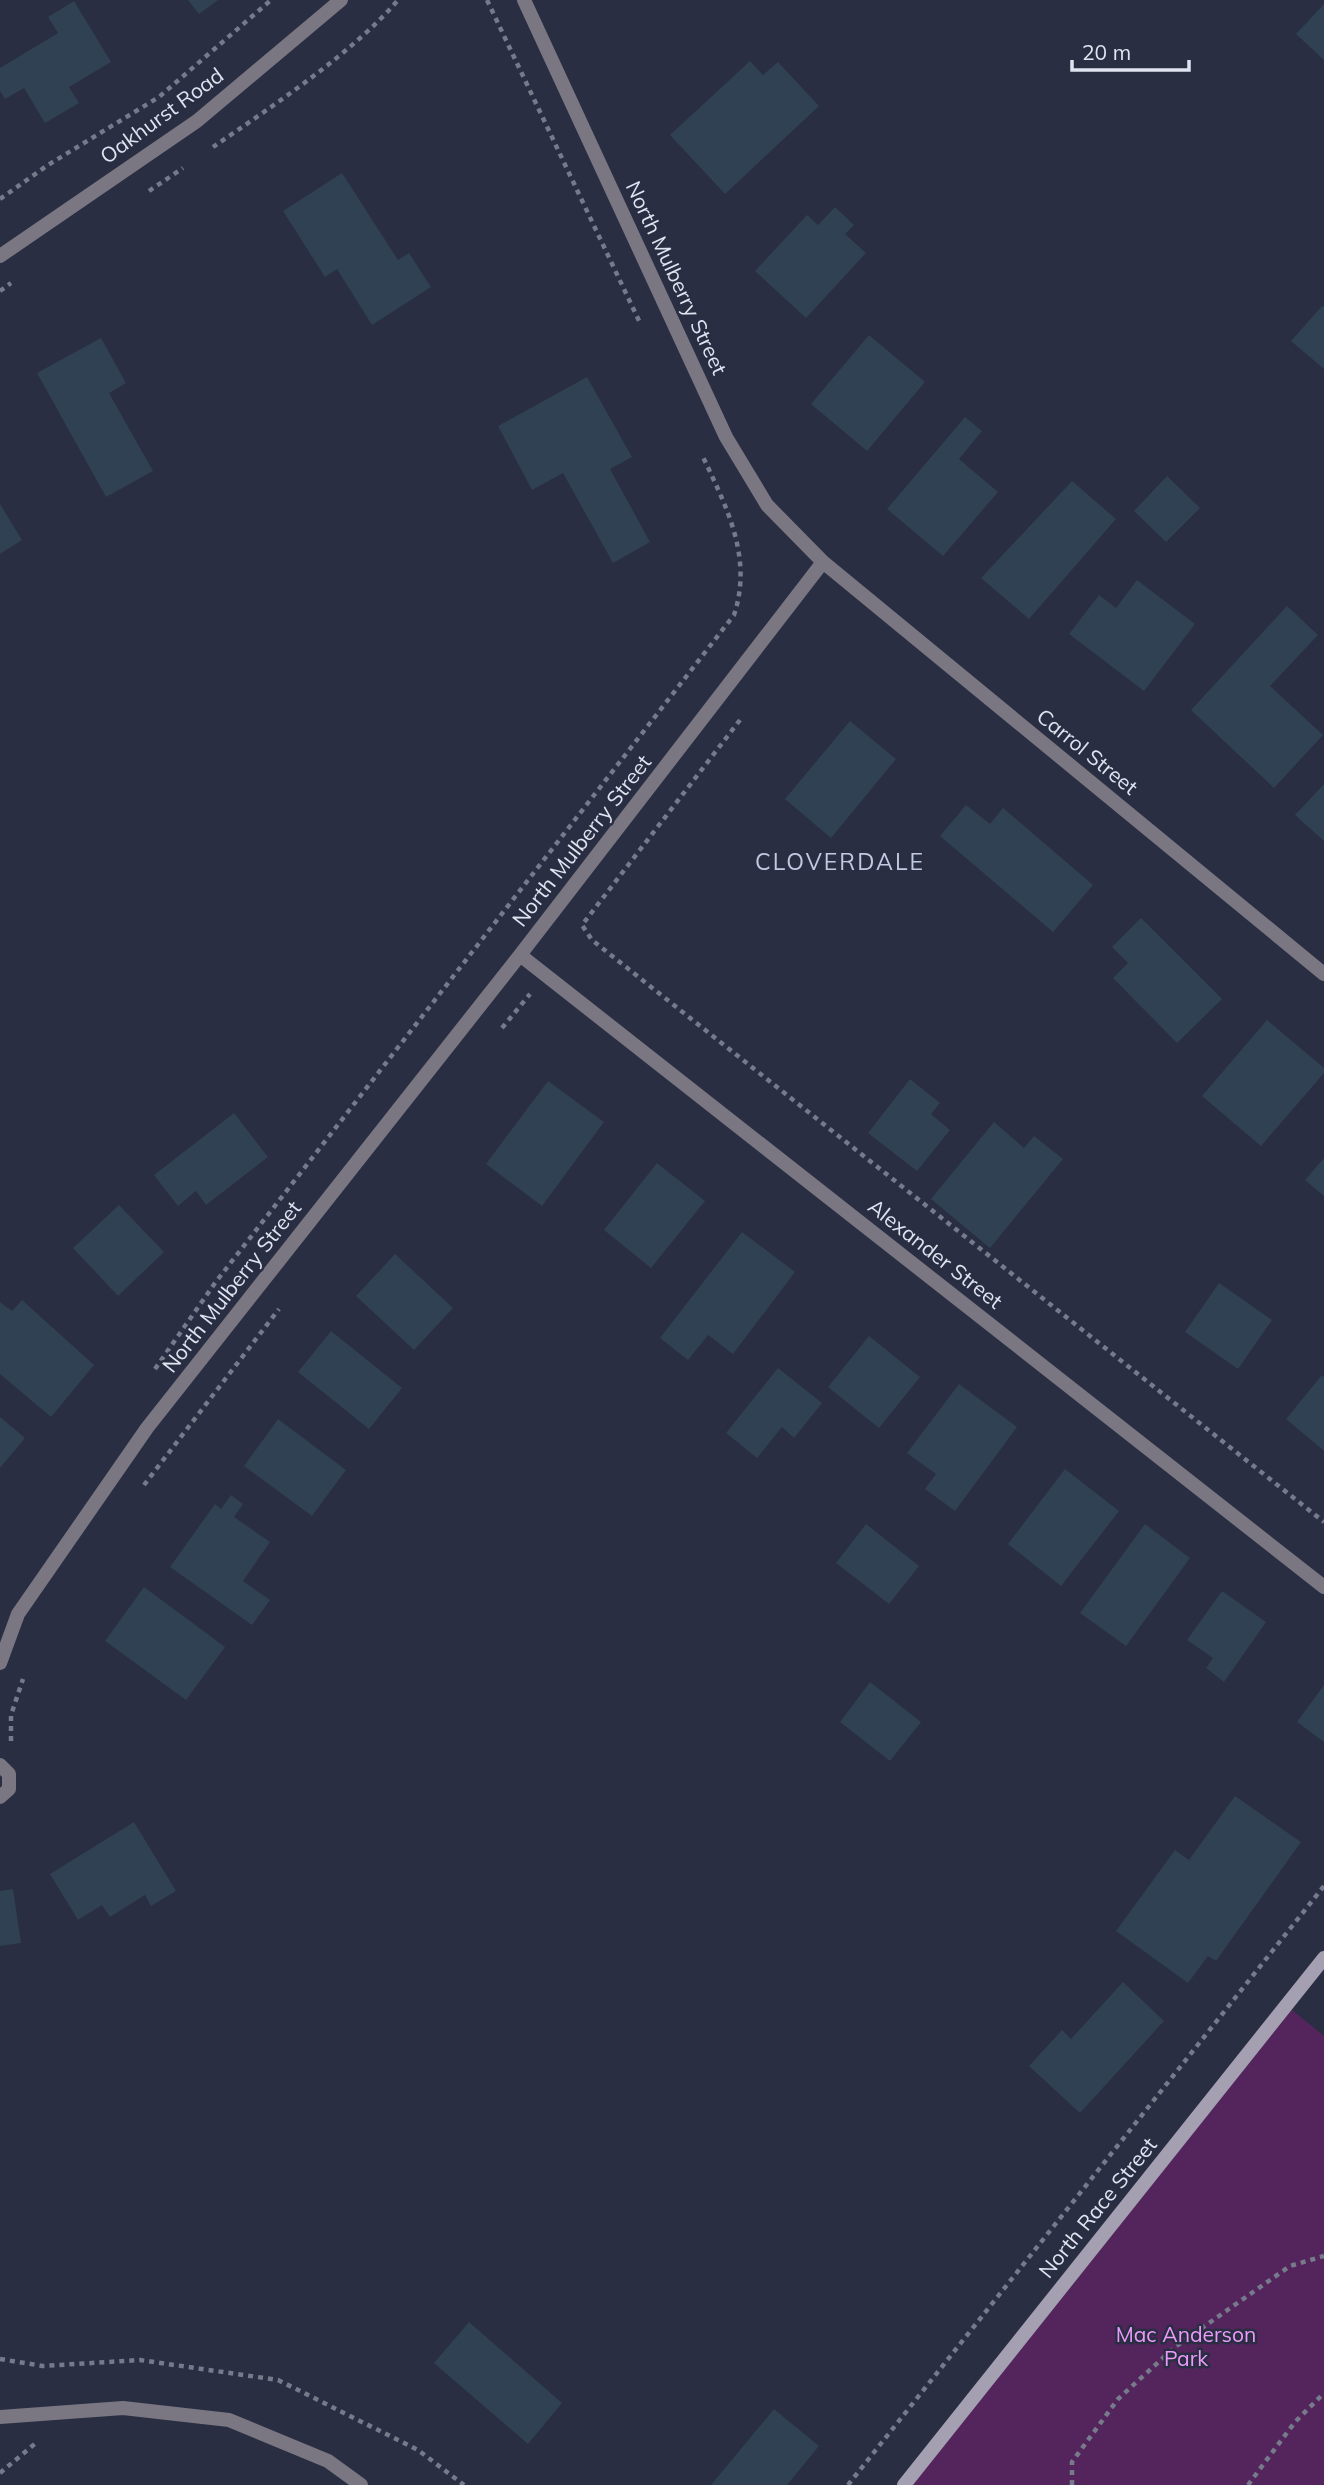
<svg xmlns="http://www.w3.org/2000/svg" width="1324" height="2485" viewBox="0 0 1324 2485" font-family="Mulish,sans-serif">
<style>
.green{fill:#53255c}
.building{fill:#304153}
.lines{fill:none;stroke-linecap:round;stroke-linejoin:round}
.path{stroke:#767a8b;stroke-width:4.5;stroke-dasharray:5 5;stroke-linecap:butt}
.lane{stroke:#7a7782;stroke-width:14}
.street{stroke:#7a7782;stroke-width:14}
.secondary{stroke:#a49fb1;stroke-width:14}
.labels{text-anchor:middle;stroke-width:5;stroke-linejoin:round;paint-order:stroke}
.street-label{font-size:21px;fill:#e0e4f1;stroke:#292e42}
.park-label{font-size:21px;fill:#ec9bfb;stroke:#292e42}
.neighbourhood-label{font-size:23px;letter-spacing:2px;fill:#c1c8e2;stroke:#292e42}
</style>
<rect width="100%" height="100%" fill="#292e42"/>
<!-- green -->
<path class="green" d="M1286,2005L1324,2036V2485H901Z"/>
<!-- building -->
<path class="building" d="M188,0H218L199,14Z
M74,1L111,62L69,87L79,103L45,123L24,88L5,99L0,91V68L58,33L48,17Z
M1324,4V60L1296,34Z
M750,61L763,75L778,62L819,106L725,194L670,135Z
M342,173L398,260L409,253L431,287L372,325L337,269L325,277L283,211Z
M835,207L854,225L845,234L866,253L806,318L755,271L807,215L818,225Z
M1322,306L1324,307V369L1291,341Z
M869,335L925,382L867,451L811,404Z
M101,338L126,383L109,393L153,471L106,497L37,373Z
M587,377L632,457L610,469L650,542L613,563L563,473L532,490L498,426Z
M965,417L982,431L959,459L998,492L943,556L887,509Z
M1167,476L1200,508L1166,542L1134,511Z
M1072,481L1116,519L1029,619L981,578Z
M0,504L22,540L0,554Z
M1137,580L1195,624L1144,691L1069,634L1099,595L1116,608Z
M1287,606L1318,635L1270,686L1323,735L1274,788L1191,710Z
M850,721L896,759L831,838L785,799Z
M1324,784V841L1295,815Z
M966,805L990,824L1003,808L1093,885L1053,932L940,836Z
M1141,918L1222,999L1177,1043L1113,978L1128,963L1112,947Z
M1267,1020L1324,1068V1073L1261,1146L1202,1096Z
M910,1079L940,1103L931,1114L950,1130L917,1171L868,1133Z
M548,1081L604,1122L542,1206L486,1164Z
M234,1113L268,1157L206,1205L196,1191L178,1206L154,1175Z
M994,1122L1024,1148L1034,1136L1063,1159L990,1248L931,1199Z
M1324,1158V1196L1305,1180Z
M657,1163L705,1201L651,1268L604,1230Z
M119,1205L164,1252L118,1296L73,1248Z
M742,1232L795,1272L733,1354L708,1335L688,1360L660,1338Z
M395,1254L453,1308L414,1350L356,1296Z
M1219,1283L1272,1320L1238,1369L1185,1332Z
M22,1300L94,1365L51,1417L0,1374V1302L12,1311Z
M331,1331L402,1388L369,1429L298,1372Z
M869,1336L920,1377L879,1428L828,1387Z
M778,1368L822,1403L794,1438L782,1427L757,1458L726,1433Z
M1322,1375L1324,1377V1451L1286,1419Z
M959,1384L1017,1427L955,1511L925,1489L936,1474L907,1453Z
M0,1417L25,1438L0,1468Z
M278,1419L346,1470L312,1516L244,1466Z
M1065,1469L1119,1511L1061,1586L1008,1544Z
M231,1495L243,1504L234,1517L270,1542L243,1581L270,1600L252,1625L170,1567L215,1504L221,1509Z
M866,1524L919,1566L889,1604L836,1563Z
M1145,1524L1190,1558L1126,1646L1080,1613Z
M144,1587L225,1647L186,1700L105,1641Z
M1222,1591L1266,1622L1224,1682L1206,1668L1213,1658L1187,1640Z
M870,1682L921,1722L890,1761L840,1722Z
M1324,1685V1742L1297,1722Z
M1235,1796L1301,1842L1216,1961L1208,1956L1188,1983L1116,1931L1175,1850L1189,1860Z
M134,1822L176,1891L151,1906L145,1895L110,1917L102,1905L78,1920L50,1874Z
M13,1889L21,1943L0,1946V1891Z
M1123,1982L1164,2021L1080,2113L1029,2066L1062,2030L1071,2039Z
M469,2322L562,2403L528,2444L434,2363Z
M774,2409L819,2446L787,2485H711Z"/>
<g class="lines">
<!-- path -->
<path class="path" d="M487,0L641,325
M213,147C270,108 354,52 398,0
M149,191L183,168
M0,199L48,165L159,97L271,0
M0,291L11,283
M740,720L582,925L592,940L1324,1522
M502,1028L530,994
M155,1369L215,1283L734,615C753,558 727,508 703,457
M144,1485L279,1309
M11,1741V1715L23,1679
M0,2359L43,2366L140,2360L278,2380L418,2450L464,2485
M0,2473L37,2442
M848,2485L1324,1886
M1072,2485V2462L1118,2399L1175,2347L1290,2266L1324,2256
M1248,2485L1295,2422L1324,2393"/>
<!-- lane -->
<path class="lane" d="M0,1765L9,1774V1789L0,1797"/>
<!-- street -->
<path class="street" d="M524,0L726,437L767,505L823,562L1324,974
M0,256L197,121L341,0
M520,955L1324,1587
M0,1663L18,1614L147,1428L520,955L823,562
M0,2417L123,2408L229,2420L328,2461L361,2485"/>
<!-- secondary -->
<path class="secondary" d="M904,2485L1324,1958"/>
</g>
<g class="labels">
<!-- street labels -->
<g class="street-label">
<text transform="translate(162 116) rotate(-36)" y="7">Oakhurst Road</text>
<text transform="translate(676 278) rotate(65)" y="7">North Mulberry Street</text>
<text transform="translate(1087 752) rotate(39)" y="7">Carrol Street</text>
<text transform="translate(582 841) rotate(-52)" y="7">North Mulberry Street</text>
<text transform="translate(935 1254) rotate(38)" y="7">Alexander Street</text>
<text transform="translate(232 1287) rotate(-52)" y="7">North Mulberry Street</text>
<text transform="translate(1098 2208) rotate(-51)" y="7">North Race Street</text>
</g>
<!-- park labels -->
<g class="park-label">
<text x="1186" y="2342">Mac Anderson<tspan x="1186" dy="24">Park</tspan></text>
</g>
<!-- neighbourhood labels -->
<g class="neighbourhood-label">
<text x="840" y="870">CLOVERDALE</text>
</g>
</g>
<!-- scale -->
<path d="M1072 60v10h117v-10" fill="none" stroke="#e0e4f1" stroke-width="3.5"/>
<text x="1082" y="60" font-size="21" fill="#e0e4f1" stroke="#292e42" stroke-width="5" paint-order="stroke">20 m</text>
</svg>
